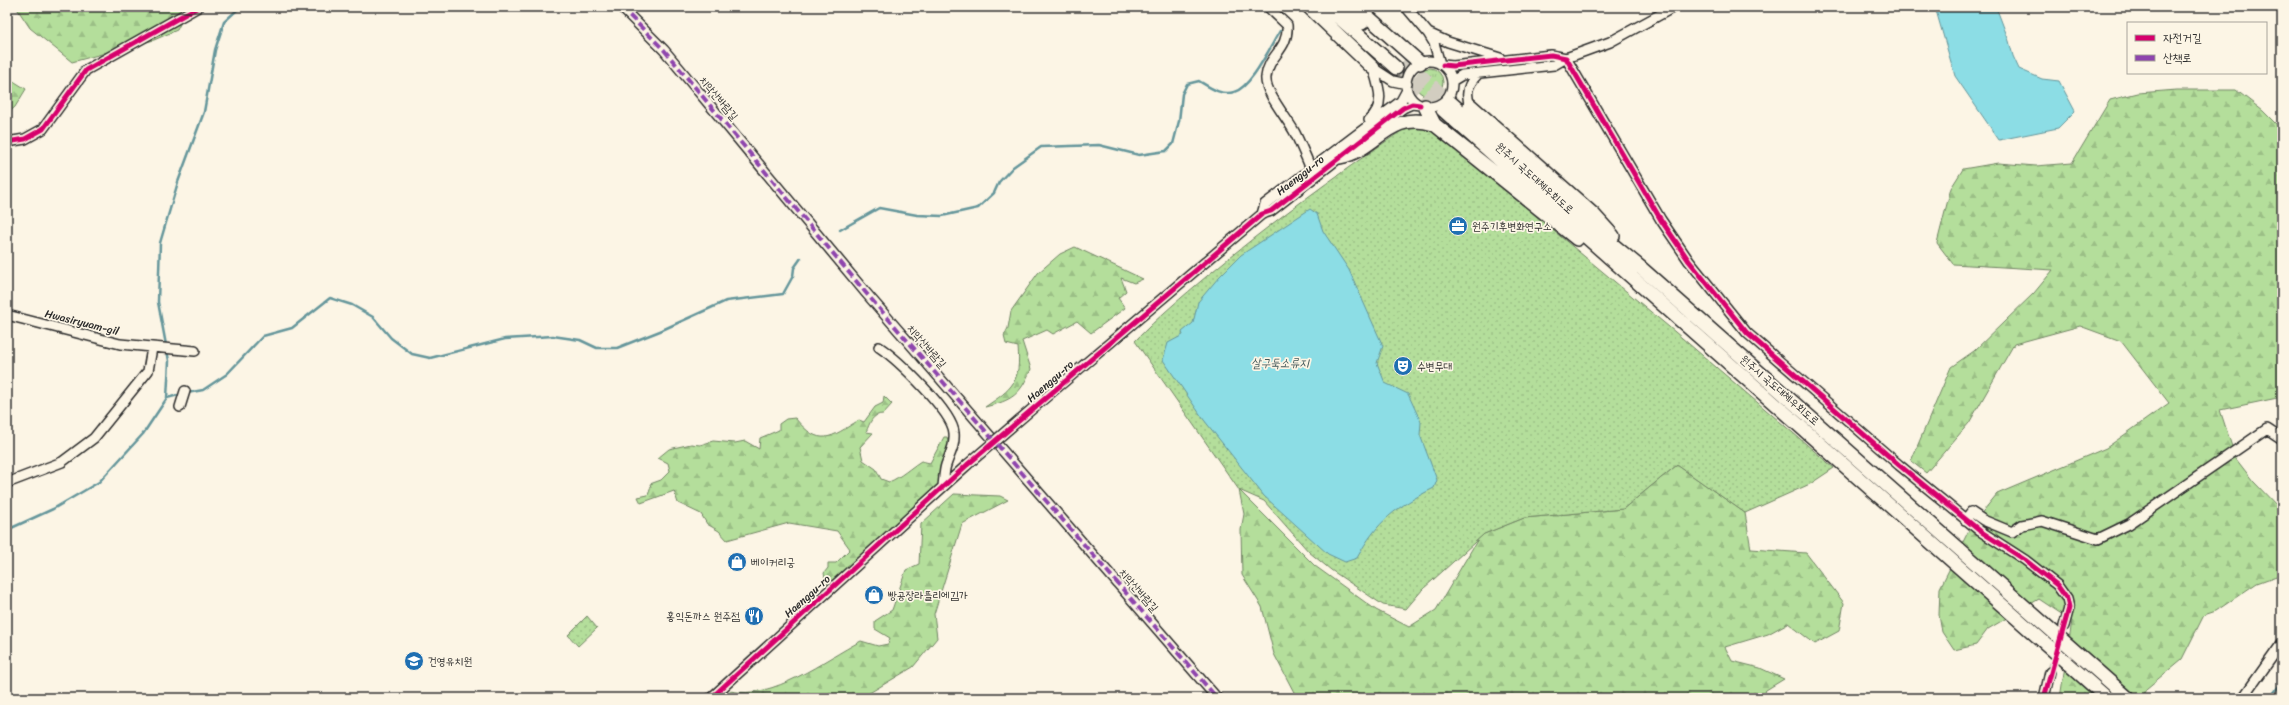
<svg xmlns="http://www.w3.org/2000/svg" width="2289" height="705" viewBox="0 0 2289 705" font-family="Sriracha,'Poor Story',sans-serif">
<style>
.grass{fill:url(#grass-tufts);stroke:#708463}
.forest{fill:url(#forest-firs);stroke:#708463}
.park{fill:url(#park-dots);stroke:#708463}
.water{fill:#8cdde5;stroke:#65969b}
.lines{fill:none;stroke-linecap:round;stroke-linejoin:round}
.stream{stroke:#65969b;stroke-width:2.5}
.minor-tunnel{stroke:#d2cdc0;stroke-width:9;stroke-dasharray:9 4.5;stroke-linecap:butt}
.highway-tunnel{stroke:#d2cdc0;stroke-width:13;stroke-dasharray:13 6;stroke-linecap:butt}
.minor-casing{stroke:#2b2b2b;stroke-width:12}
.highway-casing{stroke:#2b2b2b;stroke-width:16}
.minor{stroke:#fcf5e5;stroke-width:9}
.highway{stroke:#fcf5e5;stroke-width:13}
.minor-bridge-casing{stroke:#2b2b2b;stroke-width:12;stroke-linecap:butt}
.minor-bridge{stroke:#fcf5e5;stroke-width:9}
.quiet{stroke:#8e44ad;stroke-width:4;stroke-dasharray:8 4;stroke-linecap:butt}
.cycleway-casing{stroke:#fcf5e5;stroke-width:8}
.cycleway{stroke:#d6006c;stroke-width:5}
.labels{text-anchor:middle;stroke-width:3.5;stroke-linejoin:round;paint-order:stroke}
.street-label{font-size:11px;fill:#2b2b2b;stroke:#fcf5e5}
.poi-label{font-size:11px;fill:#2b2b2b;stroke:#fcf5e5;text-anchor:start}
.water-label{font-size:12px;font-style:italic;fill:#43585a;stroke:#fcf5e5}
</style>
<defs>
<pattern id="grass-tufts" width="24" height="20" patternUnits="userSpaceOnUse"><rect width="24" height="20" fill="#b4de9b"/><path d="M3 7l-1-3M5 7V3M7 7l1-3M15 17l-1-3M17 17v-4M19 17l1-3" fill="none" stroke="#9bbf86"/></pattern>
<pattern id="forest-firs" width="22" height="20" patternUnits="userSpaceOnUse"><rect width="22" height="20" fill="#b4de9b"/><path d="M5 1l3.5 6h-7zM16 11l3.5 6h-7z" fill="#9bbf86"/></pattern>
<pattern id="park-dots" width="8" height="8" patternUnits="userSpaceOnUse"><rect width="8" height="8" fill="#b4de9b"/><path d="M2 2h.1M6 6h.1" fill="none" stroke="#9bbf86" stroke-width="1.8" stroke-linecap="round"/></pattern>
</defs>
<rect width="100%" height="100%" fill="#fcf5e5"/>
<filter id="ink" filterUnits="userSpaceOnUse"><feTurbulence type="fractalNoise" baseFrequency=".025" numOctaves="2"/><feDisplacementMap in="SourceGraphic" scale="8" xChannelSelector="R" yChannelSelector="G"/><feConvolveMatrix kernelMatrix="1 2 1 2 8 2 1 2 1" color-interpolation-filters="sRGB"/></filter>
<g filter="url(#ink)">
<!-- grass -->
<path class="grass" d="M1415 82a14 14 0 1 1 28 0a14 14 0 1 1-28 0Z"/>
<!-- forest -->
<path class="forest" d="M16,7H178L185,14L177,30L154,40L72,62L30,28Z
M7,77L26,89L15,107L7,114Z
M2177,90H2236L2263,111L2282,130V397L2220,410L2236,459L2253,481L2282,511V574L2257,583L2216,611L2204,615L2182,659L2146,689L2142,698H2060L2072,621L2039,599L1988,629L1976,645L1954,650L1942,632L1939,615L1940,588L1971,526L1997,494L2106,448L2169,403L2121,341L2080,326L2014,344L1969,423L1926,473L1911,461L1951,367L1974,351L2034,293L2053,270L1953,264L1937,243L1951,188L1963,169L1998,163L2036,166L2072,163L2110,100L2138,93Z
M1075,247L1143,279L1134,283L1121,278L1126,291L1118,298L1125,308L1091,333L1077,321L1053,334L1047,330L1022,341L1031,369C1020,395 1013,400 985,407C1013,388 1021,382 1018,347L1006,344L1004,336L1008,328L1011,311L1038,273L1060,254Z
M884,396L892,404L883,414C872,414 870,423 866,432L873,433L860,447L863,460L876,469L881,479L889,482C901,477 910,468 921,461L930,463L944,437H947L949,446L941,485L827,589L824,573L828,568V563H836L850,549L837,531L789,523L727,540L719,531L707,524L701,514L678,503L674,491L641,503L638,497L648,495L651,487L650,484L661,480L670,471L668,463L658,458L669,449L691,444L700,445L713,441L735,443L745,441L759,449L760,438L779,430V424L786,419L795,418C820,448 830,438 859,420L864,422L875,407L883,403Z
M1677,465L1745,513L1751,549L1806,553L1844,603L1839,631L1815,644L1788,623L1768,634L1725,647L1732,661L1760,668L1784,679L1766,690L1759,698H1297L1274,654L1262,607L1242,575L1241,530L1244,514L1239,490L1315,566L1376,610L1409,627L1436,610L1478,539L1484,534L1524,518L1623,509Z
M954,494L1000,496L1008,500L962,524L934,614L937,638L913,667L861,698H722L730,691C773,701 824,660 861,641L878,646L888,644L890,638L875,629V621L892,610L906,570L919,564L921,524Z"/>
<!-- park -->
<path class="park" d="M1417,127L1434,131L1675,332L1834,468L1810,484L1745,513L1677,465L1623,509L1524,518L1484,534L1423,589L1406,609L1383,605L1331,570L1309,552L1264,501L1239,490L1135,341C1158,317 1182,297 1207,276C1269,224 1334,177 1401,131Z
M587,616L597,628L578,646L568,635Z"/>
<!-- water -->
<path class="water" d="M1935,7H1996L2009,41L2013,56L2019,69L2042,79L2059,81L2075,111L2058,128L1999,140L1955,76Z
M1310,209L1317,214L1323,231L1349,270L1383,346L1377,363L1385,383L1408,394L1421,422L1420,435L1437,480L1434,488C1396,507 1377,521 1357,558L1345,562L1328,554L1264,496L1204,420L1163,360L1168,343L1183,335L1182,332L1193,323L1198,302L1219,277L1241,255Z"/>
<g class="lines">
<!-- stream -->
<path class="stream" d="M840,230L879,208L917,215L942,216L978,208L994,193L999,182L1013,167L1041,147L1099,145L1139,155L1166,151L1173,144L1179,121L1182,94L1187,84L1199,81C1209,87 1221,96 1234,92C1251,88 1270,47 1280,31
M187,393L203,390L227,374L263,336L292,328L330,298L352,305L373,317L391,338L412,354L430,358L505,339L553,336L580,340L597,348H617L660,331L726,301L783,294L793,276L794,268L801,258
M167,398L182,394
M7,530L53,509L99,482L143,434L167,398L169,361L158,302L160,243L178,182L204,112L215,50L224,22L237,10L245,7
M2270,698L2282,682"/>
<!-- minor-tunnel -->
<path class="minor-tunnel" d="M2050,672L2064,626"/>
<!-- highway-tunnel -->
<path class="highway-tunnel" d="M1404,60L1450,102
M1396,68L1443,110"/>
<!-- minor casing -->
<g class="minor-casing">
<path id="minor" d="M621,7L664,50L866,293L1217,698
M1268,7L1287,25C1289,50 1268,55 1266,77C1264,92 1288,119 1295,133C1301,145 1306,157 1311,169
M1406,7L1428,33L1434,43L1440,64
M1428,33L1448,42L1500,58
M1406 84a23 23 0 1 1 46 0a23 23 0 1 1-46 0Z
M1443,65L1453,66L1551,55L1566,58L1661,220L1689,261L1747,333L1899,465L1980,531L2025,560L2057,585L2067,599L2069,608L2064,626
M1373,68L1393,81L1407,84
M1452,81L1462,75L1554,65L1566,58L1610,42L1674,7
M1470,105C1465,93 1468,84 1477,75
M1369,120C1386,105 1379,87 1373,68
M7,142L25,139L43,129L86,70L198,7
M1262,214L1265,204L1401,101L1407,90
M7,315L120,344L195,351
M879,347C897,359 953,412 954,433C955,446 950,453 946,465C944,471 944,479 943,486
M1039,403L1262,214L1271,211L1403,108L1412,104L1420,105
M180,407L185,391
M7,483L62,462L94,438L148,371L152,348
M1965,520L1971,512L1983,520L2012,532L2022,525L2042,521L2098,539L2129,524L2267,429L2282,439
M711,698L967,465
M2044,698L2050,672
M2243,698L2282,643"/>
</g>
<!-- highway casing -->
<g class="highway-casing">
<path id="highway" d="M1309,7L1373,68
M1327,7L1396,68
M1344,7L1362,23
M1357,7L1420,63
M1450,102L1579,217L1641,268L2128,698
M1470,105L1594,215L1613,236
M1425,106L1434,124
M1443,110L2107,698
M1340,157C1378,149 1388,110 1434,124L1577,239"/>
</g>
<!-- minor -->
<use href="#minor" class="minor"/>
<!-- highway -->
<use href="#highway" class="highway"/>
<!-- minor-bridge casing -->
<g class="minor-bridge-casing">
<path id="minor-bridge" d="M967,465L1039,403"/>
</g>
<!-- minor-bridge -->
<use href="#minor-bridge" class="minor-bridge"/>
<!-- quiet -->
<path class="quiet" d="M621,7L664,50L866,293L1217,698"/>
<!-- cycleway casing -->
<g class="cycleway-casing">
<path id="cycleway" d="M1443,65L1453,66L1551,55L1566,58L1661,220L1689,261L1747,333L1899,465L1980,531L2025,560L2057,585L2067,599L2069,608L2044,698
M7,142L25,139L43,129L86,70L198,7
M711,698L967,465L1262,214L1271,211L1403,108L1412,104L1420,105"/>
</g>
<!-- cycleway -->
<use href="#cycleway" class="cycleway"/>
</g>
</g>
<!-- icons -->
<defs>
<g id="office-disc" transform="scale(1)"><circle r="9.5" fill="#1f6fb2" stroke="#fcf5e5"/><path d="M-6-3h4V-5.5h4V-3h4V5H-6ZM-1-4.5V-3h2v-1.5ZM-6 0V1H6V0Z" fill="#fff"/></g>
<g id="theatre-disc" transform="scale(1)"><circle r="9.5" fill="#1f6fb2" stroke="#fcf5e5"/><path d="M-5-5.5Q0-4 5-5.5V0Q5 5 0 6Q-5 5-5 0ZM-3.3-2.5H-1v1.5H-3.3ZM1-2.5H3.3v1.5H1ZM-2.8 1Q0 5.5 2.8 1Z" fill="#fff"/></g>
<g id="shop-disc" transform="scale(1)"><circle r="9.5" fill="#1f6fb2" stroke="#fcf5e5"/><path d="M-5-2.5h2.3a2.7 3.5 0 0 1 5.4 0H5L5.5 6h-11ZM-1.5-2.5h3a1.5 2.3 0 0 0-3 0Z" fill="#fff"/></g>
<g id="restaurant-disc" transform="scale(1)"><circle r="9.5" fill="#1f6fb2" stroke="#fcf5e5"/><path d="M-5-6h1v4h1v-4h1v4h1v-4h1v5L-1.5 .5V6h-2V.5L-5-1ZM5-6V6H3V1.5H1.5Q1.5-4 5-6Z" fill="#fff"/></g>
<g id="school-disc" transform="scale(1)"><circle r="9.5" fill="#1f6fb2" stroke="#fcf5e5"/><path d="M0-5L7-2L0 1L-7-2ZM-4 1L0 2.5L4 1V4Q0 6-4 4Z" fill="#fff"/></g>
</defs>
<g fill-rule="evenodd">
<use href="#office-disc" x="1458" y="226"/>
<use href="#theatre-disc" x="1403" y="366"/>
<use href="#shop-disc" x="737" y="562"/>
<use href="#shop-disc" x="874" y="595"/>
<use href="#restaurant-disc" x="754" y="616"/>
<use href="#school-disc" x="414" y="661"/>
</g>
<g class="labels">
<!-- street labels -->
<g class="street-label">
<text transform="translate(719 98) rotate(50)" y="4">치악산바람길</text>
<text transform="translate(1300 175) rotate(-38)" y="4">Haenggu-ro</text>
<text transform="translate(1535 178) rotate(42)" y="4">원주시 국도대체우회도로</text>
<text transform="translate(82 322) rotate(14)" y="4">Hwasiryuam-gil</text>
<text transform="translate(927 346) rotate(49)" y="4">치악산바람길</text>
<text transform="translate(1050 381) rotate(-41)" y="4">Haenggu-ro</text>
<text transform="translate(1780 390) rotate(41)" y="4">원주시 국도대체우회도로</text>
<text transform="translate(1139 590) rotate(49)" y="4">치악산바람길</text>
<text transform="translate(807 596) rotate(-42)" y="4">Haenggu-ro</text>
</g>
<!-- poi labels -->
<g class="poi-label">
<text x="1472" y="230">원주기후변화연구소</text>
<text x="1417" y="370">수변무대</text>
<text x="751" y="566">베이커리궁</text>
<text x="888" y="599">빵공장라뜰리에김가</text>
<text x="740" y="620" text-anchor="end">홍익돈까스 원주점</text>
<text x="428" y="665">건영유치원</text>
</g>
<!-- water labels -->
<g class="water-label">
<text x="1280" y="367">살구둑소류지</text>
</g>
</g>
<!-- margin -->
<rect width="2289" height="705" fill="none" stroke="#fcf5e5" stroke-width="24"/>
<rect x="12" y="12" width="2265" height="681" fill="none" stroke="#2b2b2b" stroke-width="1.5" filter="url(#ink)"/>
<!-- legend -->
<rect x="2127" y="22" width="140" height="52" fill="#fcf5e5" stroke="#a8a49b"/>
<rect x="2135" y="35" width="20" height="6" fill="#d6006c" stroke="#a8a49b"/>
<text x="2163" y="42" font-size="12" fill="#2b2b2b">자전거길</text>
<rect x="2135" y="55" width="20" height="6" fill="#8e44ad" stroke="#a8a49b"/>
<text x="2163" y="62" font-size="12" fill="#2b2b2b">산책로</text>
</svg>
